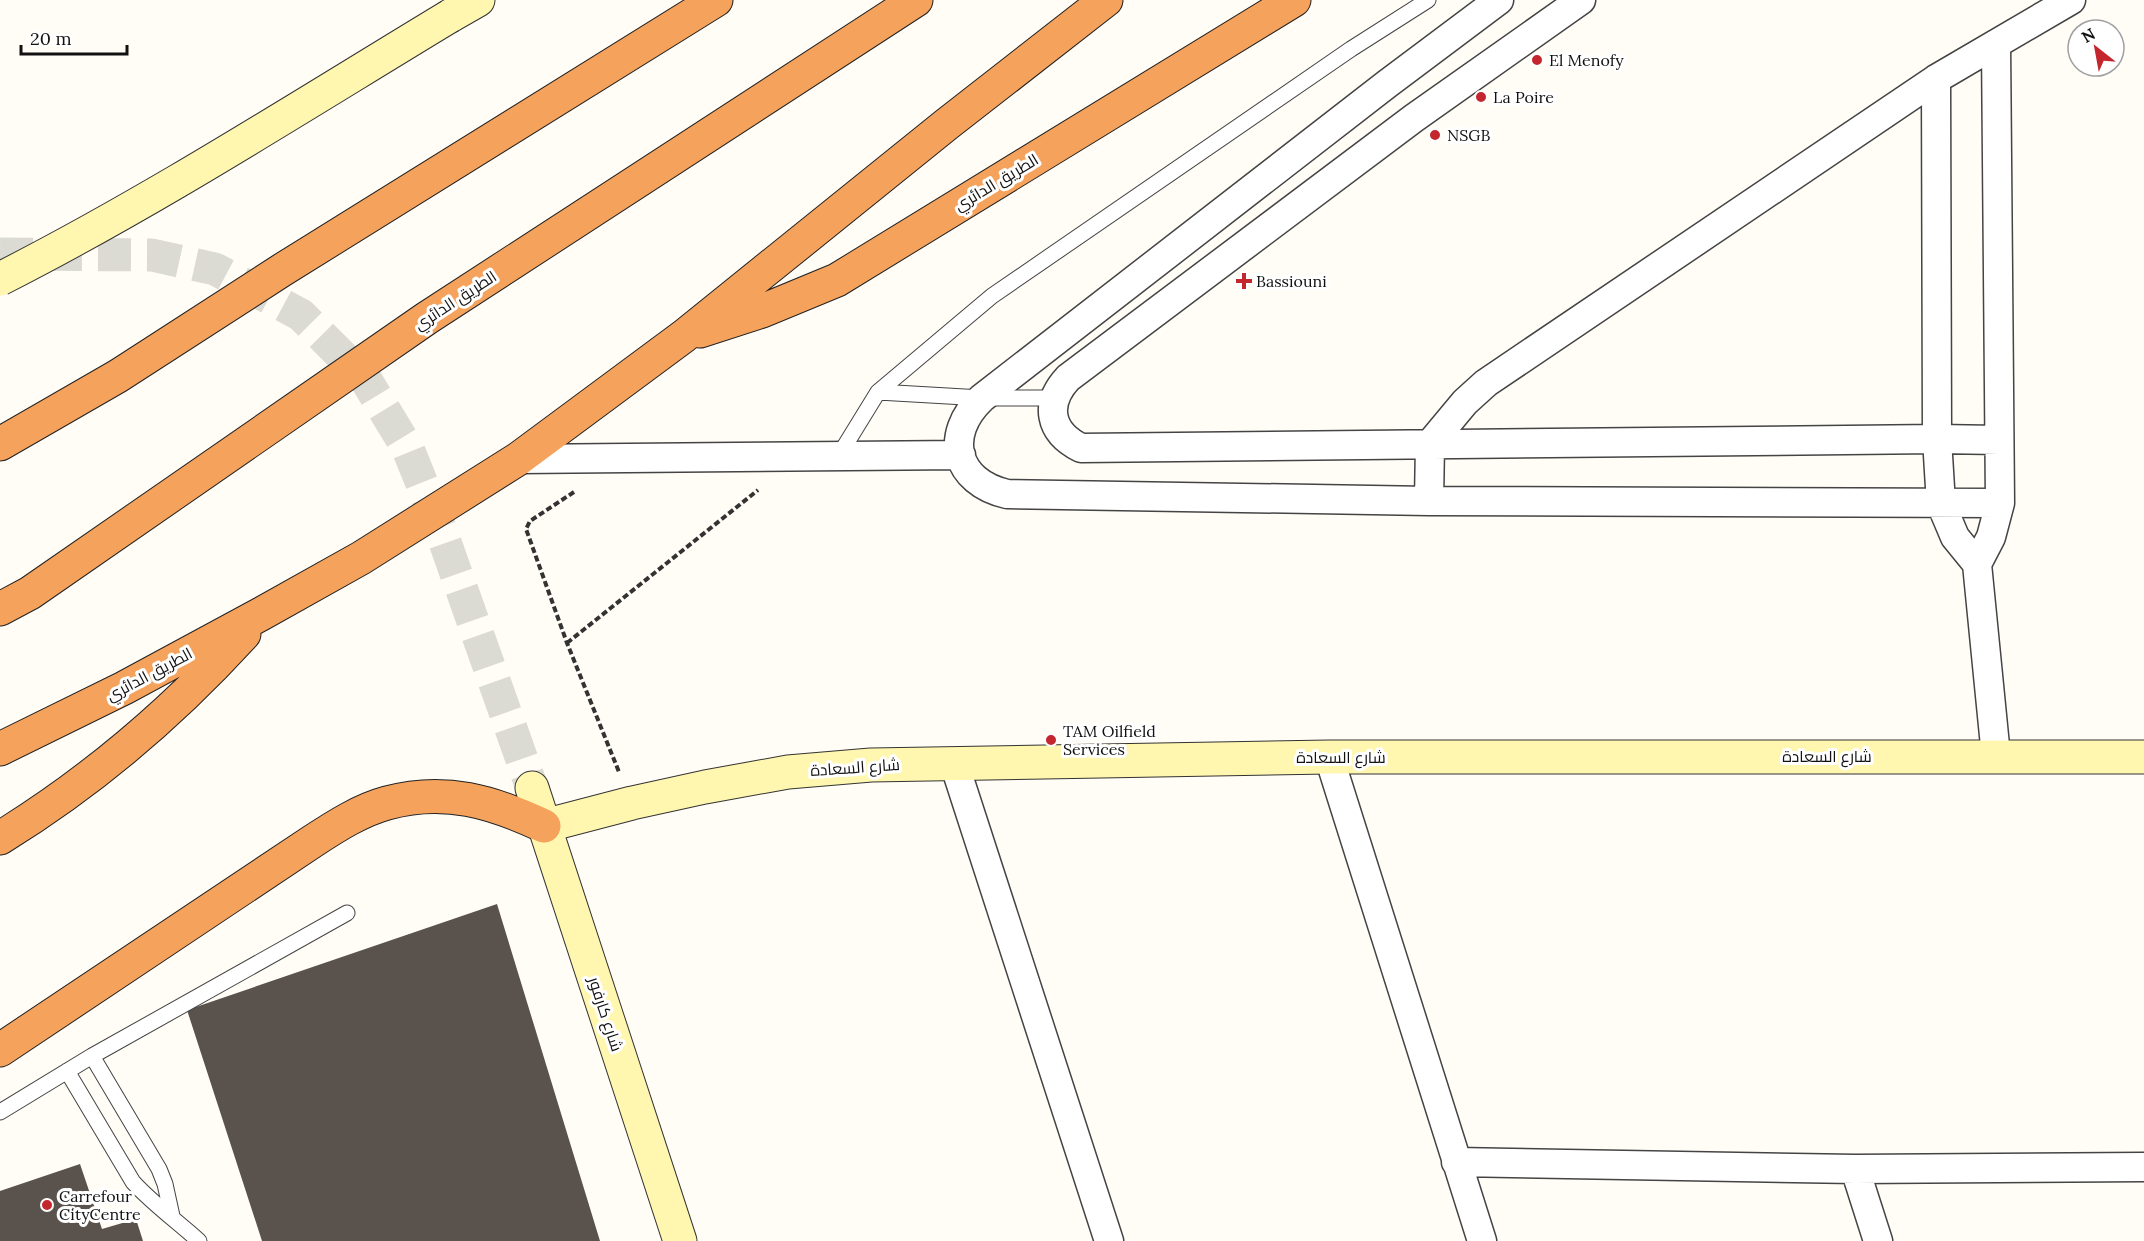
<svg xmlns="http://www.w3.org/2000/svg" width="2144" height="1241" viewBox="0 0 2144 1241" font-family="Lora,Cairo,serif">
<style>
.building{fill:#5a524d}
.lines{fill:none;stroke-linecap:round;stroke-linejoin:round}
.secondary-tunnel{stroke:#dbdad3;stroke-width:33;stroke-dasharray:33 16;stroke-linecap:butt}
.lane-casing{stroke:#444;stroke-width:17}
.street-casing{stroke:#444;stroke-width:31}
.secondary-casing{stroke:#333;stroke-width:35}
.highway-casing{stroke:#222;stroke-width:35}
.path{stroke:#333;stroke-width:4;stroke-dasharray:6 3;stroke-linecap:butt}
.lane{stroke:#fff;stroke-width:15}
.street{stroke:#fff;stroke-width:28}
.secondary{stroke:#fff6b0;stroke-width:33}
.highway{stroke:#f5a25d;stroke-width:33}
.secondary-bridge-casing{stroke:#333;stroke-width:35;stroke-linecap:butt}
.secondary-bridge{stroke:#fff6b0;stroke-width:33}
.poi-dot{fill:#c4262e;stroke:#fff;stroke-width:2}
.labels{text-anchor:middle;stroke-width:6;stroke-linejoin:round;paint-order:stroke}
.poi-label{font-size:16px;fill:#111;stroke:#fff;text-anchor:start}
.street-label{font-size:16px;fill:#111;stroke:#fff}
</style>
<rect width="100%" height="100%" fill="#fffdf5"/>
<!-- building -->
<path class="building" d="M497,904L600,1241H262L187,1010Z
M80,1164L102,1229L136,1219L143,1241H0V1191Z"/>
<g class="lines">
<!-- secondary-tunnel -->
<path class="secondary-tunnel" d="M0,254L152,255L215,269L301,315L366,380L408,449L440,528L532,788"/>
<!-- lane casing -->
<g class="lane-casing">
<path id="lane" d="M878,392L982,398H1054
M838,457L878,392L992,296L1351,49L1428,0
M92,1056L159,1169L165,1184L172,1216
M67,1071L133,1182C153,1204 177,1221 199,1241
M0,1112L92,1056L347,913"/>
</g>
<!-- street casing -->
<g class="street-casing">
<path id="street" d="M1499,0L1387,84L982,398C943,435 955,482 1007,494L1429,501L2000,503
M1581,0L1414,118L1068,378C1044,404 1049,432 1081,448L1937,439L1999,440
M1936,79L1937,439L1941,504L1955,537L1977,564L1996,756
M518,459L961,455
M1429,501L1430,444L1465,402L1486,383L1936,79L2071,0
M1977,564L1991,537L2000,503L1996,44
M1329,757L1482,1241
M954,763L1109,1241
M1456,1162L1855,1169L2144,1167
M1855,1169L1878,1241"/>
</g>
<!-- secondary casing -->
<g class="secondary-casing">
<path id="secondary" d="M450,16L478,0
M532,788L680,1241
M544,826L632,803L705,787L788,772L871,765L1329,757H2144"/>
</g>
<!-- highway casing -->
<g class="highway-casing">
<path id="highway" d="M700,331L762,311L837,280L1294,0
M0,444L118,376L282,270L716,0
M0,609L30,593L427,318L916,0
M0,749L124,688L261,614L361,558L518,459L684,336L947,124L1106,0
M0,838C91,782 172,713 244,634
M0,1050L313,841C336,826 361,810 387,803C445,787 493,802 544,826"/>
</g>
<!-- path -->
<path class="path" d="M574,492L530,521L526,529L567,643L619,772
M567,643L758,490"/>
<!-- lane -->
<use href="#lane" class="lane"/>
<!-- street -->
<use href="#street" class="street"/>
<!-- secondary -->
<use href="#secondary" class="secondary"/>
<!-- highway -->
<use href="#highway" class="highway"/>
<!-- secondary-bridge casing -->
<g class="secondary-bridge-casing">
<path id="secondary-bridge" d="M0,279C155,200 301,106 450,16"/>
</g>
<!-- secondary-bridge -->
<use href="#secondary-bridge" class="secondary-bridge"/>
</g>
<!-- markers -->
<g class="poi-dot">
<circle cx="1537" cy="60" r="6"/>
<circle cx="1481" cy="97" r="6"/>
<circle cx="1435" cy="135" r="6"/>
<path d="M1241 272h6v6h6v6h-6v6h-6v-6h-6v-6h6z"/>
<circle cx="1051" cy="740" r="6"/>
<circle cx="47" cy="1205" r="6"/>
</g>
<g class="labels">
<!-- poi labels -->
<g class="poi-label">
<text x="1549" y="66">El Menofy</text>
<text x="1493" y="103">La Poire</text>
<text x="1447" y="141">NSGB</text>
<text x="1256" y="287">Bassiouni</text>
<text x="1063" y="737">TAM Oilfield<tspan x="1063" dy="18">Services</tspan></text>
<text x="59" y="1202">Carrefour<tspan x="59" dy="18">CityCentre</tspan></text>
</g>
<!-- street labels -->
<g class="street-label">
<text transform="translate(996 182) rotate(-31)" y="6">الطريق الدائري</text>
<text transform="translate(455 300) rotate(-33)" y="6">الطريق الدائري</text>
<text transform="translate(149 674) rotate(-28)" y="6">الطريق الدائري</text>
<text x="1827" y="762">شارع السعادة</text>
<text x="1341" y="763">شارع السعادة</text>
<text transform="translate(855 767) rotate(-4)" y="6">شارع السعادة</text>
<text transform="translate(606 1014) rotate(72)" y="6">شارع كارفور</text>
</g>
</g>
<!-- north arrow -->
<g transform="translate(2096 48) rotate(329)"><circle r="28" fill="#ffffff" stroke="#a0a0a0" stroke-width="1.5"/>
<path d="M0-4.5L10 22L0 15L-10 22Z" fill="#c4262e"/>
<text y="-9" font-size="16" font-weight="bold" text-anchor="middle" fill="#111111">N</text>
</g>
<!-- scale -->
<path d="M21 45v9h106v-9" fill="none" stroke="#111111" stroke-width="3"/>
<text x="30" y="45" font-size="18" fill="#111111" stroke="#ffffff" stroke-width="4.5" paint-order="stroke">20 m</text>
</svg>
